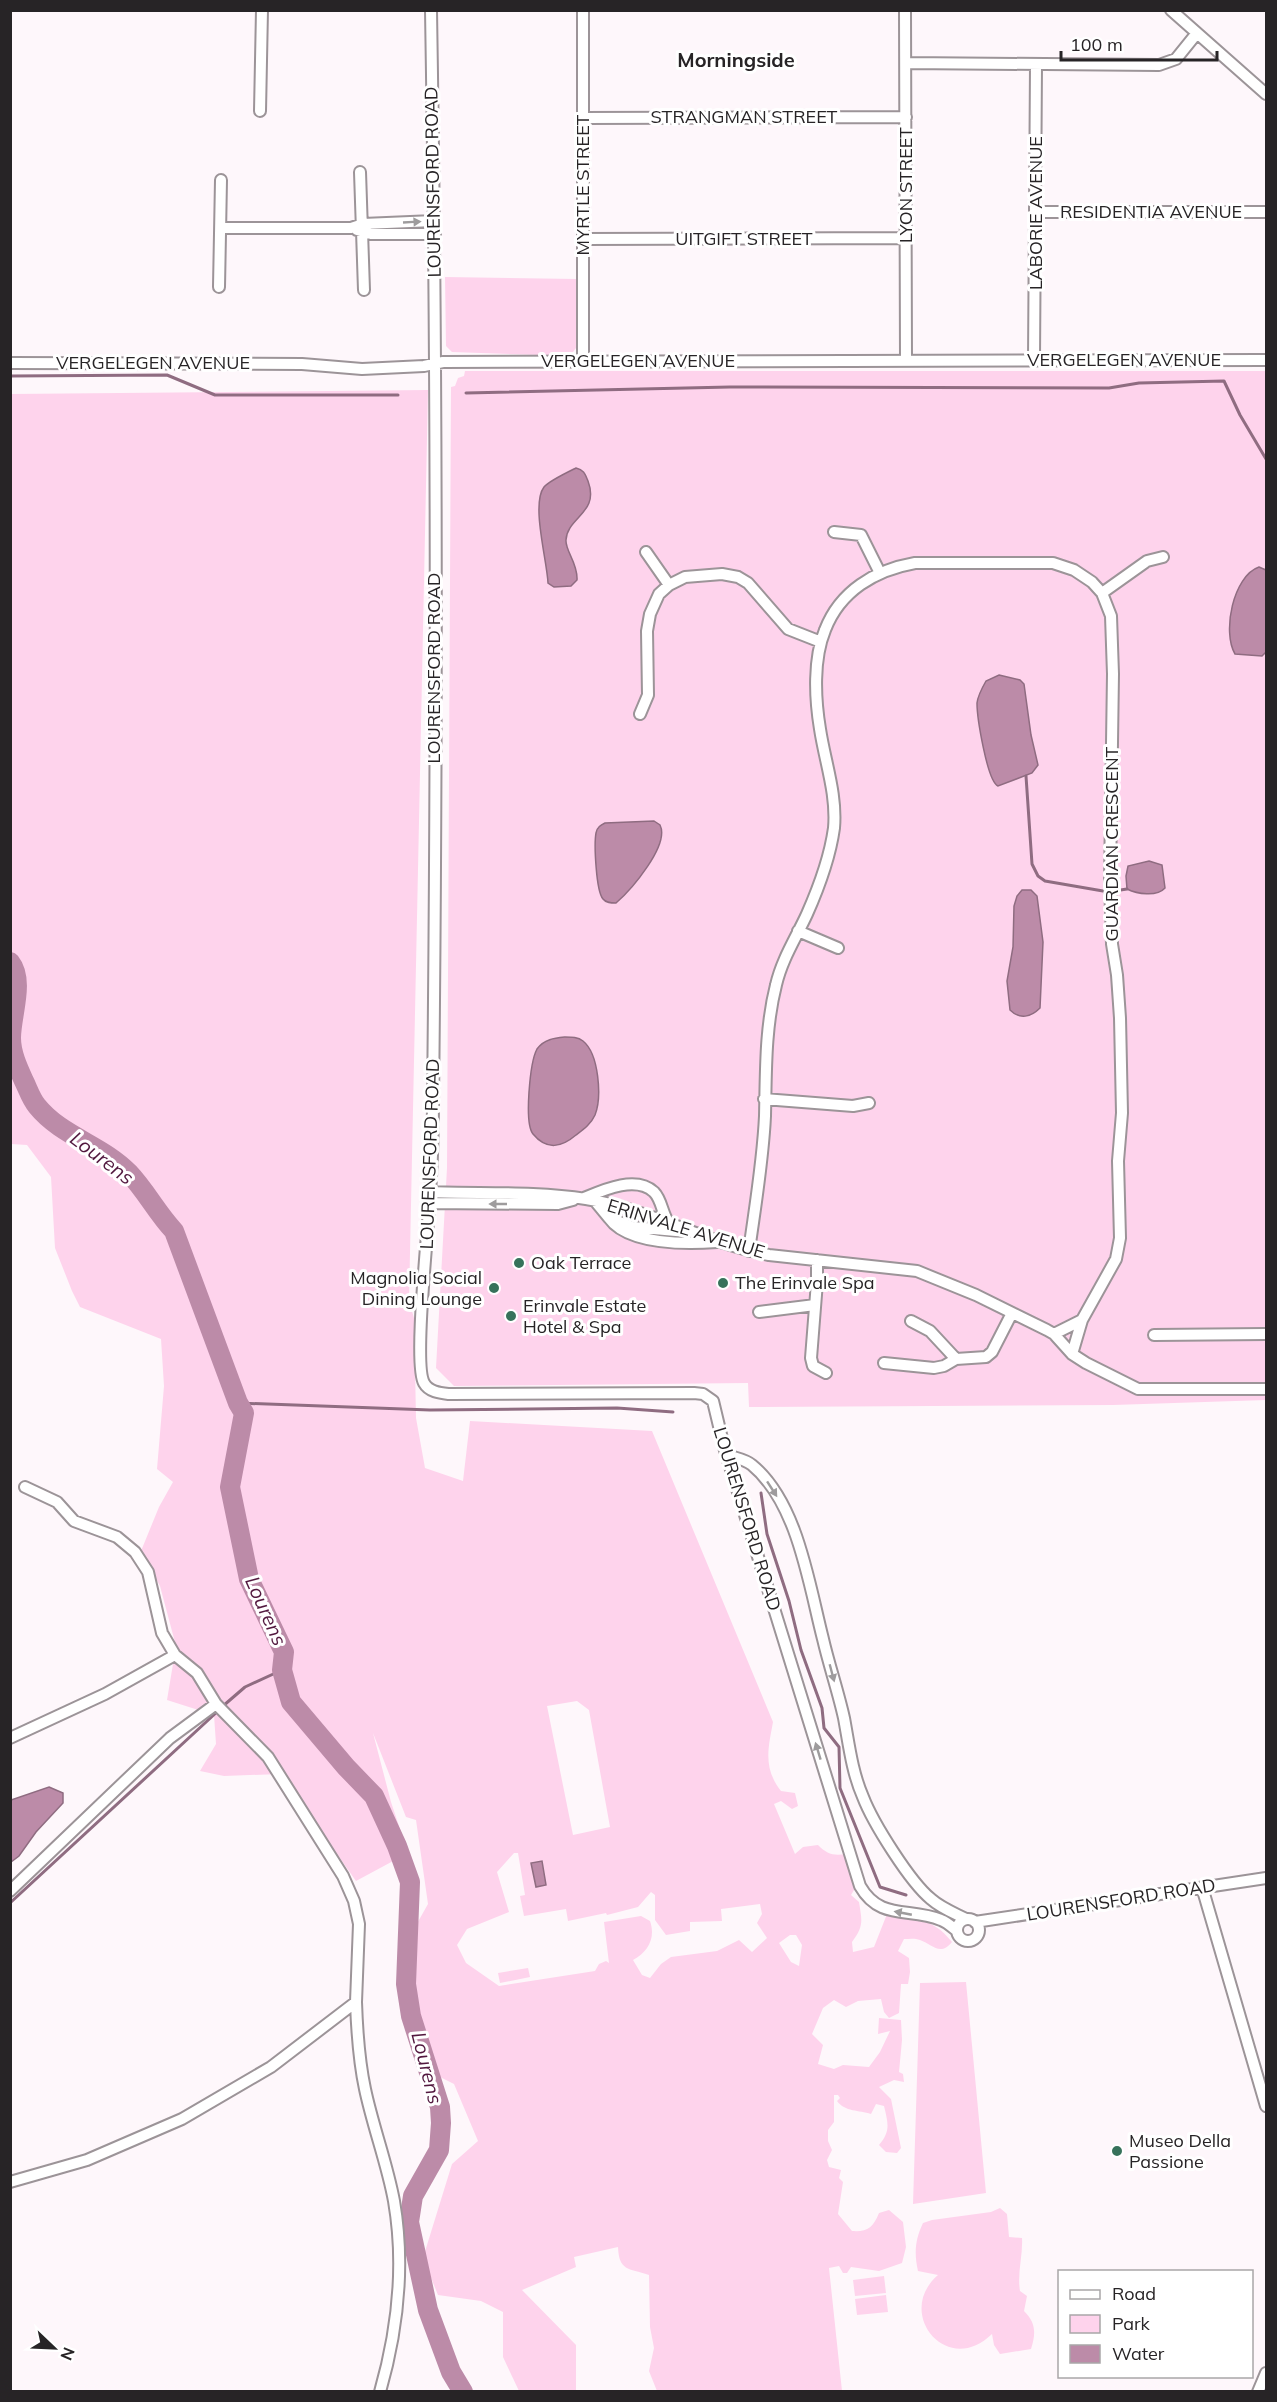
<svg xmlns="http://www.w3.org/2000/svg" width="1277" height="2402" viewBox="0 0 1277 2402" font-family="Mulish,sans-serif">
<style>
.green{fill:#fed3ec;fill-rule:evenodd}
.water{fill:#bc8ba8;stroke:#8f6c81;stroke-width:1.5}
.lines{fill:none;stroke-linecap:round;stroke-linejoin:round}
.stream{stroke:#8f6c81;stroke-width:3}
.river{stroke:#bc8ba8;stroke-width:20}
.street-casing{stroke:#9c9498;stroke-width:14}
.street{stroke:#fff;stroke-width:10}
.oneway{fill:#9e9c9d}
.poi-dot{fill:#37725b;stroke:#fff;stroke-width:2}
.labels{text-anchor:middle;stroke-width:6;stroke-linejoin:round;paint-order:stroke}
.street-label{font-size:18px;fill:#272426;stroke:#fff}
.poi-label{font-size:18px;fill:#272426;stroke:#fff;text-anchor:start}
.neighbourhood-label{font-size:20px;font-weight:bold;fill:#272426;stroke:#fff}
.water-label{font-size:20px;font-style:italic;fill:#52183f;stroke:#fff}
</style>
<rect width="100%" height="100%" fill="#fef7fb"/>
<!-- green -->
<path class="green" d="M445,277L577,279L576,348L570,356L452,352L446,346Z
M465,371H1266V1400L1113,1405L749,1407L748,1383L454,1386L436,1368L447,1168L451,387L455,386L458,378L464,376Z
M428,390L409,1301L414,1318L416,1418L425,1468L463,1481L470,1421L652,1431L773,1722C768,1749 763,1768 781,1791L795,1793L798,1806L792,1809L781,1801L774,1804L795,1854L803,1847L818,1845C827,1854 833,1856 846,1854L854,1890L851,1895L859,1902C862,1921 864,1926 852,1942L853,1952L874,1947L887,1914C917,1921 931,1916 952,1942C940,1957 932,1944 920,1940C915,1938 909,1939 904,1939L898,1951L909,1958L910,1972L908,1984H901L899,2013L889,2018L884,2012L881,1999L858,2001L846,2007L834,2000L823,2008L812,2034L823,2045L818,2064L834,2069L843,2065L869,2067L880,2052L890,2031L878,2034L879,2018L901,2020L902,2040L899,2072L903,2074L904,2082L894,2080L879,2087L891,2099L901,2148L897,2153L886,2152L879,2145C891,2131 888,2123 884,2106L876,2104L871,2114C859,2110 845,2112 837,2101L840,2098L838,2095H834V2122L828,2130V2141L832,2150L827,2160L829,2167L841,2170L839,2178L843,2182L838,2214L852,2231C867,2232 873,2228 879,2213L889,2210L903,2222L906,2247L902,2263L879,2271L851,2267L847,2273H843L839,2266L829,2268L842,2391H657L649,2371L654,2348L650,2327L649,2275C628,2268 619,2271 618,2247L574,2257L576,2267L522,2290L576,2345V2391H519L503,2357V2312L481,2301L438,2295L423,2258L452,2164L478,2141L454,2084L436,2075L422,2029L415,1992V1927L428,1904L416,1820L406,1817L373,1733L391,1802L408,1853L356,1881L280,1774L224,1776L200,1771L216,1744L214,1715L167,1700L176,1646L160,1586L141,1551L159,1507L173,1482L157,1469L164,1386L161,1339L80,1307L72,1291L55,1248L51,1177L27,1145L11,1144V394ZM577,1701L589,1710L610,1827L573,1835L547,1706ZM514,1853H518L525,1895L520,1896L524,1916L566,1909L568,1921L606,1913L607,1915L638,1907L651,1892L655,1895V1920L666,1935L690,1931V1922L722,1921L721,1909L760,1904L762,1914L757,1923L767,1938L752,1952L739,1940L717,1951L671,1957L661,1964L650,1978L642,1975L633,1960C648,1952 656,1938 650,1921L641,1916L604,1922L609,1963L606,1961L599,1964L595,1971L499,1986L466,1963L457,1945L467,1929L509,1912L497,1872ZM790,1935H796L802,1945L799,1966L791,1962L779,1943Z
M528,1968L530,1977L500,1983L498,1973Z
M966,1982L986,2193L913,2204L920,1983Z
M1000,2208L1007,2214L1009,2237L1022,2238C1023,2256 1017,2273 1020,2291L1027,2296L1024,2311C1036,2323 1036,2333 1031,2349L1000,2354L994,2345L992,2334C947,2378 894,2313 938,2275L918,2271C914,2253 915,2240 923,2223L932,2220L991,2212Z
M884,2276L886,2293L855,2296L853,2280Z
M886,2295L888,2312L857,2315L855,2299Z"/>
<!-- water -->
<path class="water" d="M576,468C584,470 585,474 588,481C600,513 567,517 566,540C565,551 578,563 577,580L571,586L554,587L548,583C547,560 531,504 544,487C549,481 570,471 576,468Z
M1259,567L1266,570V652L1262,656L1235,654C1222,632 1233,576 1259,567Z
M999,675L1020,680L1024,684L1031,735L1038,765L1032,773L998,786C987,781 977,717 977,703C978,695 982,688 986,681Z
M654,821L660,825C670,845 631,890 616,903C611,903 606,903 603,899C596,891 594,844 596,833C597,827 601,825 605,823Z
M1149,861L1162,865L1165,888C1157,897 1137,894 1127,889L1126,876L1128,866Z
M1022,890H1031L1037,896L1043,942L1040,1008C1031,1017 1020,1020 1010,1010L1007,981L1013,947L1014,906L1017,896Z
M565,1037C572,1037 578,1037 583,1041C599,1054 602,1097 595,1115C591,1124 584,1129 576,1135C562,1147 547,1151 533,1134C524,1123 530,1062 537,1049C544,1039 555,1038 565,1037Z
M49,1787L63,1793V1803L36,1832L19,1856L11,1862V1800Z
M542,1861L546,1885L536,1887L531,1863Z"/>
<g class="lines">
<!-- stream -->
<path class="stream" d="M10,376L167,375L215,395H398
M466,393L730,387L1109,388L1139,383L1224,381L1240,415L1266,459
M1026,776L1032,864L1038,876L1045,881L1103,891
M1114,891L1127,889
M238,1403L430,1410L617,1408L673,1412
M761,1493L767,1534L789,1601L801,1650L822,1708L824,1728L839,1747L840,1788L880,1887L906,1895
M223,1706L245,1687L282,1670
M10,1903L218,1711"/>
<!-- river -->
<path class="river" d="M10,962C25,981 11,1015 11,1038C11,1053 18,1068 24,1081C28,1089 31,1099 37,1106C61,1136 102,1145 129,1173C146,1191 157,1213 174,1231L238,1403L244,1413L230,1487L249,1579L284,1652L282,1670L291,1702L346,1767L374,1796L397,1846L410,1882L406,1984L411,2016L440,2107L441,2123L439,2150L413,2196L409,2222L428,2310L451,2372L463,2392"/>
<!-- street casing -->
<g class="street-casing">
<path id="street" d="M431,10C437,374 437,739 433,1102C433,1133 432,1164 430,1194C429,1225 413,1364 424,1383C429,1392 440,1393 449,1394L694,1393L703,1394L713,1401L724,1447L860,1886C880,1921 909,1907 941,1920C947,1922 952,1927 957,1931
M905,10L906,360
M1171,10L1266,94
M906,63L1159,65L1176,59L1197,33
M260,111L262,10
M583,118L906,117
M360,172L364,290
M1036,212H1266
M221,228H351L363,224L434,221
M357,230L371,234H435
M583,239L906,238
M219,287L221,180
M583,360V10
M1034,360L1036,65
M10,363L302,364L362,369L424,366L443,362L1266,360
M834,532L861,535L880,573
M646,552L669,585
M1102,593L1147,561L1163,557
M640,714L648,695L647,631L650,614L659,594L669,585L685,577L722,574L738,577L748,583L788,629L821,642
M798,931L838,948
M764,1099L853,1106L869,1103
M431,1192C482,1194 535,1191 586,1199C649,1209 706,1243 769,1255L917,1271L976,1295L1047,1330L1054,1334L1072,1354L1086,1363L1138,1389H1266
M584,1198C603,1190 636,1175 654,1192C662,1200 662,1214 669,1223
M595,1201L609,1218L632,1227L687,1232
M430,1203L558,1204L573,1200
M609,1218C628,1245 687,1244 717,1242
M749,1251C755,1207 763,1161 765,1116C766,1073 765,1028 776,985C782,959 796,938 807,914C819,887 830,857 834,828C837,794 825,762 820,729C815,699 813,659 825,630C840,591 875,570 915,563H1053L1074,570L1092,582L1102,593L1111,616L1113,674L1110,880L1112,944L1117,975L1120,1018L1122,1113L1118,1161L1120,1238L1116,1259L1082,1320L1072,1354
M817,1260V1282L811,1358L813,1366L826,1373
M759,1312L815,1305
M911,1321L930,1331L956,1359
M1054,1334L1082,1320
M1154,1335L1266,1334
M884,1363L934,1368L944,1366L956,1359L986,1357L992,1352L1012,1313
M727,1455C735,1458 745,1459 752,1465C798,1503 809,1585 823,1639C829,1665 838,1691 844,1718C849,1745 852,1772 863,1797C873,1823 910,1882 931,1899C941,1908 954,1913 966,1919
M25,1487L57,1502L74,1521L117,1537L135,1552L148,1572L162,1633L175,1655L197,1673L216,1704L268,1757L343,1876L354,1901L359,1924L356,2002
M10,1738L105,1694L175,1655
M1202,1887L1266,2106
M10,1891L170,1738L216,1704
M957 1930a11 11 0 1 1 22 0a11 11 0 1 1-22 0Z
M975,1922L1266,1878
M10,2182L87,2160L182,2119L271,2067L356,2002C357,2032 359,2061 365,2089C373,2127 387,2163 394,2201C405,2265 398,2329 380,2392
M1258,2392L1266,2373"/>
</g>
<!-- street -->
<use href="#street" class="street"/>
</g>
<!-- one-way arrows -->
<defs><path id="oneway-solid" d="M-6-.8H1V-3.2L6.5 0L1 3.2V.8H-6Z" transform="scale(1.5)"/></defs>
<g class="oneway">
<use href="#oneway-solid" transform="translate(412 222) rotate(-3)"/>
<use href="#oneway-solid" transform="translate(498 1204) rotate(-180)"/>
<use href="#oneway-solid" transform="translate(772 1489) rotate(57)"/>
<use href="#oneway-solid" transform="translate(832 1673) rotate(75)"/>
<use href="#oneway-solid" transform="translate(818 1751) rotate(-107)"/>
<use href="#oneway-solid" transform="translate(903 1913) rotate(-169)"/>
</g>
<!-- markers -->
<g class="poi-dot">
<circle cx="519" cy="1263" r="6"/>
<circle cx="723" cy="1283" r="6"/>
<circle cx="494" cy="1288" r="6"/>
<circle cx="511" cy="1316" r="6"/>
<circle cx="1117" cy="2151" r="6"/>
</g>
<g class="labels">
<!-- street labels -->
<g class="street-label">
<text x="744" y="123">STRANGMAN STREET</text>
<text transform="translate(433 182) rotate(-91)" y="6">LOURENSFORD ROAD</text>
<text transform="translate(583 185) rotate(-90)" y="6">MYRTLE STREET</text>
<text transform="translate(906 185) rotate(-90)" y="6">LYON STREET</text>
<text x="1151" y="218">RESIDENTIA AVENUE</text>
<text transform="translate(1036 213) rotate(-90)" y="6">LABORIE AVENUE</text>
<text x="744" y="245">UITGIFT STREET</text>
<text x="1124" y="366">VERGELEGEN AVENUE</text>
<text x="638" y="367">VERGELEGEN AVENUE</text>
<text x="153" y="369">VERGELEGEN AVENUE</text>
<text transform="translate(434 668) rotate(-90)" y="6">LOURENSFORD ROAD</text>
<text transform="translate(1112 844) rotate(-90)" y="6">GUARDIAN CRESCENT</text>
<text transform="translate(430 1154) rotate(-88)" y="6">LOURENSFORD ROAD</text>
<text transform="translate(686 1229) rotate(17)" y="6">ERINVALE AVENUE</text>
<text transform="translate(747 1519) rotate(73)" y="6">LOURENSFORD ROAD</text>
<text transform="translate(1121 1900) rotate(-9)" y="6">LOURENSFORD ROAD</text>
</g>
<!-- poi labels -->
<g class="poi-label">
<text x="531" y="1269">Oak Terrace</text>
<text x="482" y="1284" text-anchor="end">Magnolia Social<tspan x="482" dy="21">Dining Lounge</tspan></text>
<text x="735" y="1289">The Erinvale Spa</text>
<text x="523" y="1312">Erinvale Estate<tspan x="523" dy="21">Hotel &amp; Spa</tspan></text>
<text x="1129" y="2147">Museo Della<tspan x="1129" dy="21">Passione</tspan></text>
</g>
<!-- neighbourhood labels -->
<g class="neighbourhood-label">
<text x="736" y="67">Morningside</text>
</g>
<!-- water labels -->
<g class="water-label">
<text transform="translate(102 1158) rotate(37)" y="7">Lourens</text>
<text transform="translate(266 1611) rotate(66)" y="7">Lourens</text>
<text transform="translate(427 2068) rotate(76)" y="7">Lourens</text>
</g>
</g>
<!-- border -->
<rect width="1277" height="2402" fill="none" stroke="#272426" stroke-width="24"/>
<!-- legend -->
<rect x="1058" y="2270" width="195" height="108" fill="#ffffff" stroke="#a9a7a8" stroke-width="1.5"/>
<rect x="1070" y="2290" width="30" height="9" fill="#ffffff" stroke="#a9a7a8" stroke-width="1.5"/>
<text x="1112" y="2300" font-size="18" fill="#272426">Road</text>
<rect x="1070" y="2315" width="30" height="18" fill="#fed3ec" stroke="#a9a7a8" stroke-width="1.5"/>
<text x="1112" y="2330" font-size="18" fill="#272426">Park</text>
<rect x="1070" y="2345" width="30" height="18" fill="#bc8ba8" stroke="#a9a7a8" stroke-width="1.5"/>
<text x="1112" y="2360" font-size="18" fill="#272426">Water</text>
<!-- north arrow -->
<g transform="translate(54 2348) rotate(113)" stroke="#ffffff" stroke-width="4.5" paint-order="stroke">
<path d="M0-4.5L10 22L0 15L-10 22Z" fill="#272426"/>
<text y="-9" font-size="16" font-weight="bold" text-anchor="middle" fill="#272426">N</text>
</g>
<!-- scale -->
<path d="M1061 51v9h156v-9" fill="none" stroke="#272426" stroke-width="3"/>
<text x="1070" y="51" font-size="18" fill="#272426" stroke="#ffffff" stroke-width="4.5" paint-order="stroke">100 m</text>
</svg>
